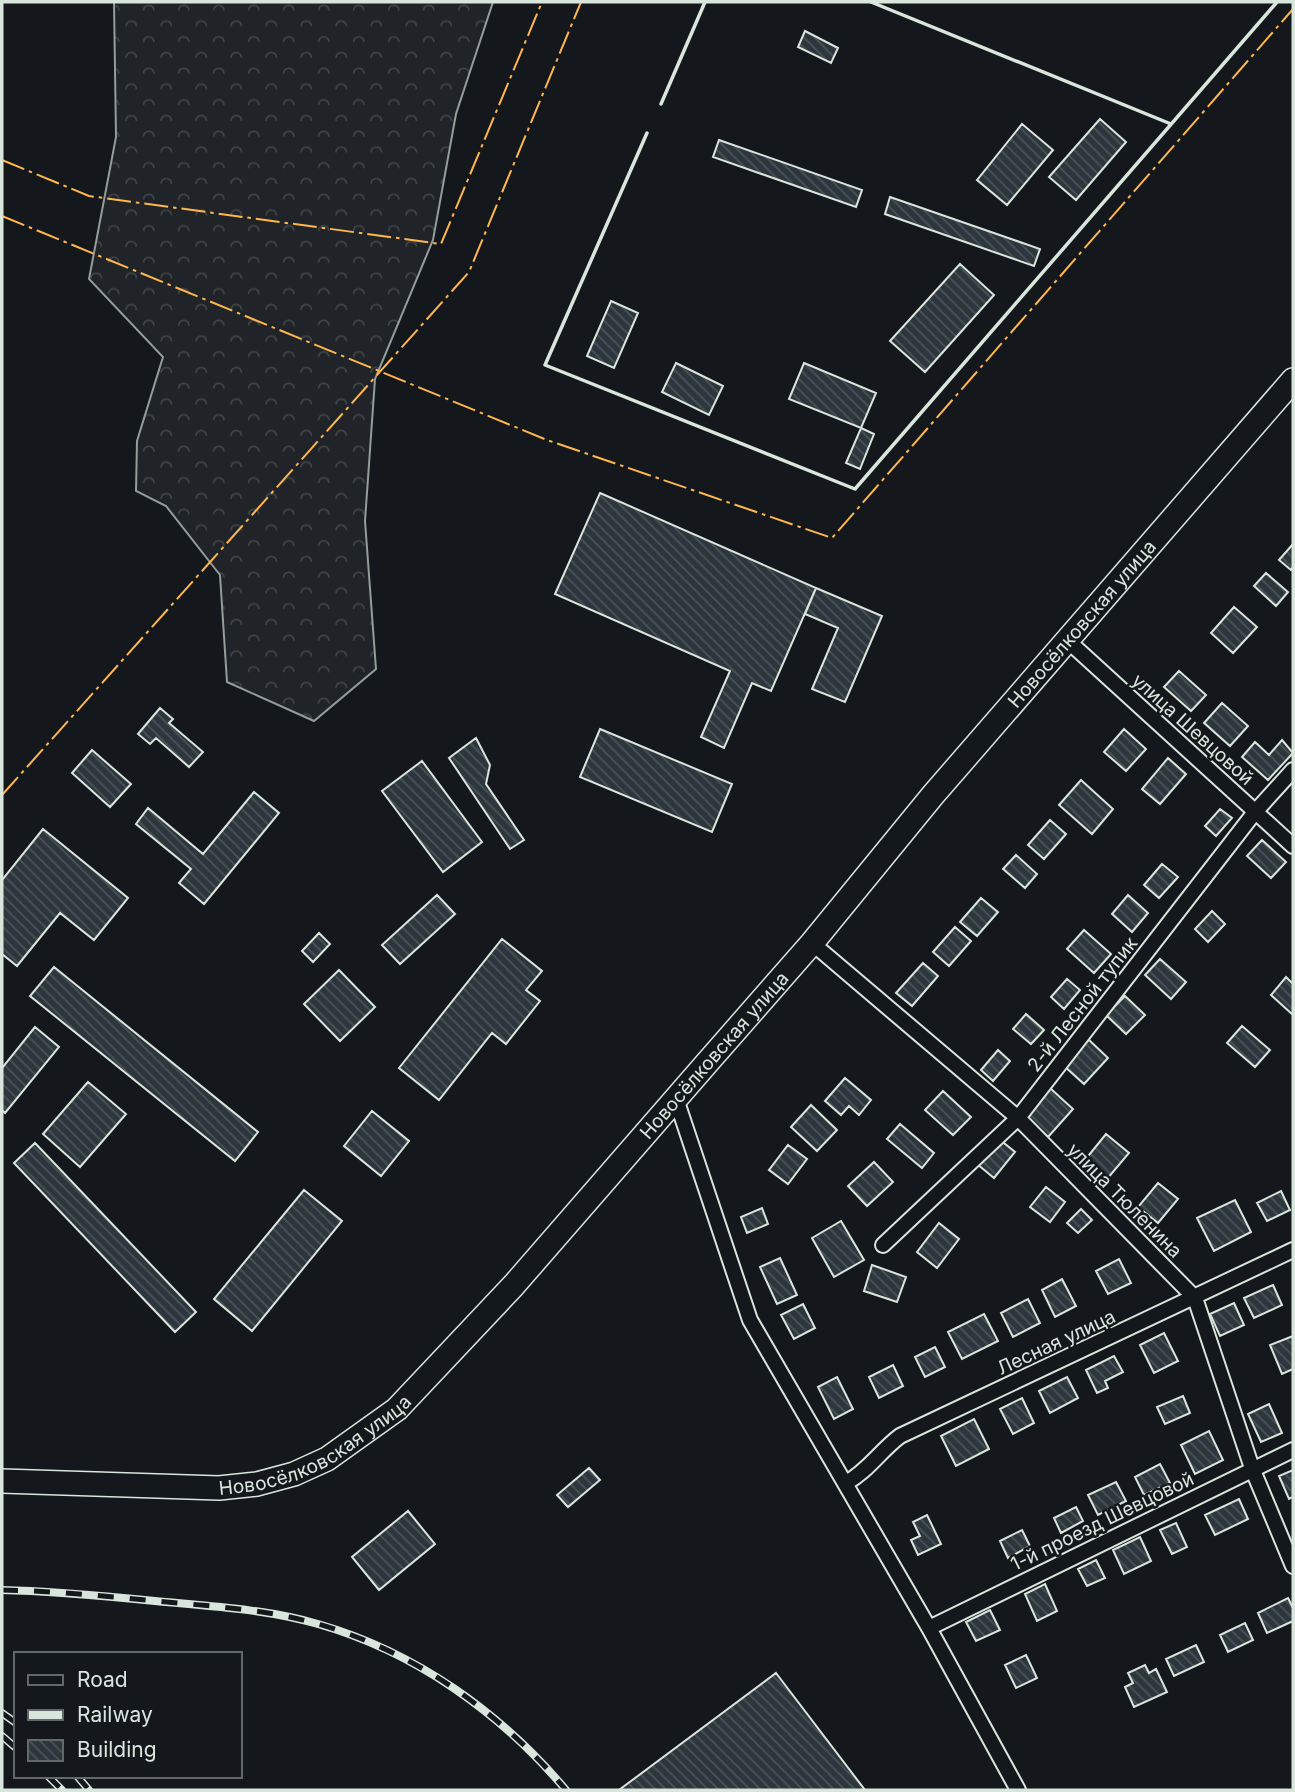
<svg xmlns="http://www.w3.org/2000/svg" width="1295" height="1792" viewBox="0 0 1295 1792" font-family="Inter,sans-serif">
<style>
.forest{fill:url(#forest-crowns);stroke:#939e99;stroke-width:2}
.building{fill:url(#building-back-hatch);stroke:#d8e6dc;stroke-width:2}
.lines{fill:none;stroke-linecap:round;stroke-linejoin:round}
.street-casing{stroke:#d8e6dc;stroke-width:18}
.primary-casing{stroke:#d8e6dc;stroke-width:26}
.street{stroke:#14181c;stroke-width:14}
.primary{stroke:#14181c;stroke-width:23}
.rail-casing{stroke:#d8e6dc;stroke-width:8}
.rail{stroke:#14181c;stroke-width:5;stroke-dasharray:16;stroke-linecap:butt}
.wall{stroke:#d8e6dc;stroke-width:3.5}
.power{stroke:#ffb74d;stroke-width:2;stroke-dasharray:24 5 3.5 5;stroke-linecap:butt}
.labels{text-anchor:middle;stroke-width:5;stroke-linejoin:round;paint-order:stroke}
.street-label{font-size:19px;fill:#d8e6dc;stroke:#14181c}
</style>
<defs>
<pattern id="forest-crowns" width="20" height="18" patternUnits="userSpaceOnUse" patternTransform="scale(1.75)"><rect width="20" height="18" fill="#202428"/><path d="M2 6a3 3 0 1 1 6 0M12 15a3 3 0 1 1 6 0" fill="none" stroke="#404447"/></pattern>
<pattern id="building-back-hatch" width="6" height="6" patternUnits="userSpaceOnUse" patternTransform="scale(1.75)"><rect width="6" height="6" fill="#2c363c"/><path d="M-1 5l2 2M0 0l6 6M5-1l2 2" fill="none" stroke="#4a5358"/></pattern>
</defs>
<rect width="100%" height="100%" fill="#14181c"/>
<!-- forest -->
<path class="forest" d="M114,2H493L456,114L433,240L375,379L365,521L376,669L314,721L227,682L220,575L166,506L136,491L137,441L163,357L89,279L116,137Z"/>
<!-- building -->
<path class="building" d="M805,31L838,48L831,63L798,47Z
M1100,119L1126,142L1076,200L1049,177Z
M1022,124L1053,150L1007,205L977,180Z
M719,140L862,190L856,207L713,157Z
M890,197L1040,249L1034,266L885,214Z
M960,264L994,295L925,372L890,341Z
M611,301L638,313L614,368L587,356Z
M676,363L723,386L709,415L662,392Z
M804,363L876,393L861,428L789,399Z
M861,428L874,434L860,469L846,463Z
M600,493L816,588L771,691L752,683L724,748L701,737L730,671L555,594Z
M1293,544V567L1291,570L1279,560Z
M1266,573L1288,592L1276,606L1254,586Z
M816,588L882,616L845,702L812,689L838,628L805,614Z
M1234,607L1257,627L1233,653L1211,633Z
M1179,671L1206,695L1191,711L1164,687Z
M1222,703L1248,726L1230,746L1204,723Z
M160,708L173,719L169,723L203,752L189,767L156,738L150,744L138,734Z
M600,729L732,784L712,832L580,777Z
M1124,729L1146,749L1126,771L1104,752Z
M476,738L490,765L486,784L524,840L510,849L449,758Z
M1282,740L1293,753L1268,780L1242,757L1255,742L1269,755Z
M92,750L131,784L110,807L72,773Z
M1168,758L1186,774L1160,804L1142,789Z
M422,761L482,842L443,872L382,791Z
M1081,780L1113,809L1092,834L1059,805Z
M254,792L279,813L204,904L179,883L191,869L136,824L148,808L203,854Z
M1220,809L1232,818L1216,836L1205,826Z
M1050,820L1066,834L1044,859L1028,845Z
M43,829L128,898L94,940L60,913L17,966L2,954V880Z
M1262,840L1286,862L1271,878L1247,856Z
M1016,855L1037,874L1025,888L1003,869Z
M1162,864L1178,877L1159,898L1144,885Z
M437,895L455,914L400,964L382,945Z
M1128,895L1148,913L1132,932L1112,914Z
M981,898L998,912L977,936L960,922Z
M1212,911L1225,924L1208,942L1195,929Z
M955,927L971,941L949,966L933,952Z
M1084,930L1111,954L1094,973L1067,949Z
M319,933L330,944L313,962L302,951Z
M502,939L542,971L526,990L540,1001L506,1044L492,1033L439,1100L399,1068Z
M1160,959L1186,982L1171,999L1145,975Z
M923,963L938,976L912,1006L896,993Z
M54,967L258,1132L235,1161L30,996Z
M339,970L375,1007L340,1041L304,1004Z
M1286,977L1293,984V1015L1271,995Z
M1067,979L1080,990L1064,1009L1051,997Z
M1125,996L1145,1015L1126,1034L1106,1015Z
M1026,1014L1044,1030L1031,1044L1013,1029Z
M1242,1026L1270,1050L1255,1067L1227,1043Z
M35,1027L59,1047L5,1113L2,1110V1068Z
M1088,1039L1108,1058L1084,1084L1064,1066Z
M998,1050L1010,1061L993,1081L981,1070Z
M845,1078L871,1100L859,1115L849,1106L841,1115L825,1101Z
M88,1082L126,1114L80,1167L43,1134Z
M1050,1088L1073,1109L1048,1137L1024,1116Z
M943,1091L971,1117L953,1135L925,1110Z
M811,1105L837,1130L817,1151L791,1127Z
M372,1111L409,1141L381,1176L344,1146Z
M900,1124L934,1153L922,1168L887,1139Z
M1106,1134L1129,1153L1107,1179L1085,1160Z
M999,1139L1015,1152L994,1178L977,1164Z
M35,1143L196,1312L175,1332L14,1163Z
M788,1145L807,1159L788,1184L769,1170Z
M874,1162L893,1182L867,1206L848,1186Z
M1158,1183L1178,1199L1158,1223L1138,1207Z
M1046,1187L1065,1202L1050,1222L1030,1207Z
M304,1190L342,1221L252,1331L214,1299Z
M1281,1191L1290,1210L1267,1221L1257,1203Z
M1235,1200L1251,1232L1214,1251L1197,1218Z
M762,1208L768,1224L747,1233L741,1217Z
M1081,1209L1092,1220L1078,1233L1067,1223Z
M841,1221L864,1260L834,1277L812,1238Z
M939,1223L959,1239L937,1268L917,1252Z
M780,1258L797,1295L777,1304L760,1267Z
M1119,1259L1131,1283L1108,1294L1096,1271Z
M872,1265L906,1277L897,1302L864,1291Z
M1062,1279L1076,1306L1055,1317L1042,1290Z
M1273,1285L1282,1305L1254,1318L1244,1298Z
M1028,1299L1040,1323L1013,1337L1001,1313Z
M1234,1303L1244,1325L1220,1336L1210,1314Z
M803,1304L815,1328L794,1339L781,1315Z
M984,1314L998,1341L962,1359L948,1332Z
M1164,1333L1178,1361L1154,1373L1140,1345Z
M1293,1336V1369L1282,1374L1270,1345Z
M935,1347L945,1367L925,1377L915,1357Z
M1114,1356L1123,1372L1105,1381L1108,1388L1097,1393L1086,1370Z
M893,1365L903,1386L879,1398L869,1377Z
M837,1377L853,1409L834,1419L818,1387Z
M1067,1377L1078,1398L1050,1413L1039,1391Z
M1183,1396L1190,1413L1165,1424L1157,1407Z
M1022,1398L1034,1423L1013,1434L1000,1409Z
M1269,1404L1282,1433L1261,1442L1248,1414Z
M974,1419L989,1449L956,1466L941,1436Z
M1209,1431L1223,1460L1195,1474L1181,1445Z
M1160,1464L1170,1483L1144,1495L1135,1477Z
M589,1468L600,1480L568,1507L557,1495Z
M1293,1470V1497L1289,1499L1279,1476Z
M1116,1482L1126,1501L1098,1515L1088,1495Z
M1239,1499L1248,1519L1215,1535L1205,1515Z
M1076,1507L1083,1521L1061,1533L1054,1518Z
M408,1511L435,1544L379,1590L352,1557Z
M927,1515L941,1544L918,1555L911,1540L920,1536L913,1522Z
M1176,1523L1187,1547L1172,1554L1160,1530Z
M1022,1530L1030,1546L1008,1558L1000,1541Z
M1140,1537L1151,1561L1124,1574L1113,1550Z
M1096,1560L1105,1578L1087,1586L1078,1569Z
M1045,1584L1057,1611L1037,1621L1025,1594Z
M1288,1598L1293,1608V1621L1267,1633L1258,1613Z
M990,1610L1000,1630L976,1641L966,1622Z
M1245,1623L1253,1640L1228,1652L1220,1635Z
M1196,1645L1204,1662L1174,1676L1166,1659Z
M1026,1655L1037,1678L1016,1688L1005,1665Z
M1145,1665L1149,1673L1156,1669L1167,1692L1134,1707L1125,1687L1133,1683L1128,1673Z
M776,1673L865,1790H619Z"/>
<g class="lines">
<!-- street casing -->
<g class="street-casing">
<path id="street" d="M1067,640L1293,846
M812,943L1018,1118L1195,1298L1252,1468L1293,1566
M676,1099L750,1320L929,1628L1018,1790
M883,1245L1018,1118L1255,812L1293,770
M846,1483C868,1471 880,1451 900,1436L1293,1250
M929,1628L1293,1450"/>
</g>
<!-- primary casing -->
<g class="primary-casing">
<g id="primary">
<path id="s1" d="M2,1481L219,1488L257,1484L294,1474L327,1459L397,1409L513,1286L706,1064L812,943L933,795L1293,380"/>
</g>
</g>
<!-- street -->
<use href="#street" class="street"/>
<!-- primary -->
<use href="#primary" class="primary"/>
<!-- rail casing -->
<g class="rail-casing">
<path id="rail" d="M2,1590C53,1591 104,1596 155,1601C209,1606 266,1609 318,1624C416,1652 501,1713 566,1790
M2,1713L16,1723
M2,1736L16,1748
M48,1776L62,1790
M77,1776L89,1790"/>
</g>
<!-- rail -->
<use href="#rail" class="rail"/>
<!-- wall -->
<path class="wall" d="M871,2L1171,124
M661,104L705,2
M647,133L545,365L855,489L1277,2"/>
<!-- power -->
<path class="power" d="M2,160L89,196L441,244L542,2
M2,216L547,440L832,538L1293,9
M2,795L469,272L581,2"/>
</g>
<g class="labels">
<!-- street labels -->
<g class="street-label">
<text dy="7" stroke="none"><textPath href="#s1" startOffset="1458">Новосёлковская улица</textPath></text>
<text transform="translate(1193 729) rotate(42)" y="7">улица Шевцовой</text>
<text transform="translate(1082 1004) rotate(-52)" y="7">2-й Лесной тупик</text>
<text dy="7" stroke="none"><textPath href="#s1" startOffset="891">Новосёлковская улица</textPath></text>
<text transform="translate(1125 1200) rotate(45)" y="7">улица Тюленина</text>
<text transform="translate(1056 1342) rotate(-25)" y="7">Лесная улица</text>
<text dy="7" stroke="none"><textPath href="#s1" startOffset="324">Новосёлковская улица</textPath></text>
<text transform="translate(1102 1521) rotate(-26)" y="7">1-й проезд Шевцовой</text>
</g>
</g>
<!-- border -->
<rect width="1295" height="1792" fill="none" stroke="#d8e6dc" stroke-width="7"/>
<!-- legend -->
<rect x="14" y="1652" width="228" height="126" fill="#14181c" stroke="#626a69" stroke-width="2"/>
<rect x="28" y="1675" width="35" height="10" fill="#14181c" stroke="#626a69" stroke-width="2"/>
<text x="77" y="1687" font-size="21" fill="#d8e6dc">Road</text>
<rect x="28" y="1710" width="35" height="10" fill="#d8e6dc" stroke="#626a69" stroke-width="2"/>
<text x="77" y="1722" font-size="21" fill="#d8e6dc">Railway</text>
<rect x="28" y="1740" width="35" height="21" fill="url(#building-back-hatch)" stroke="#626a69" stroke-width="2"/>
<text x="77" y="1757" font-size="21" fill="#d8e6dc">Building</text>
</svg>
